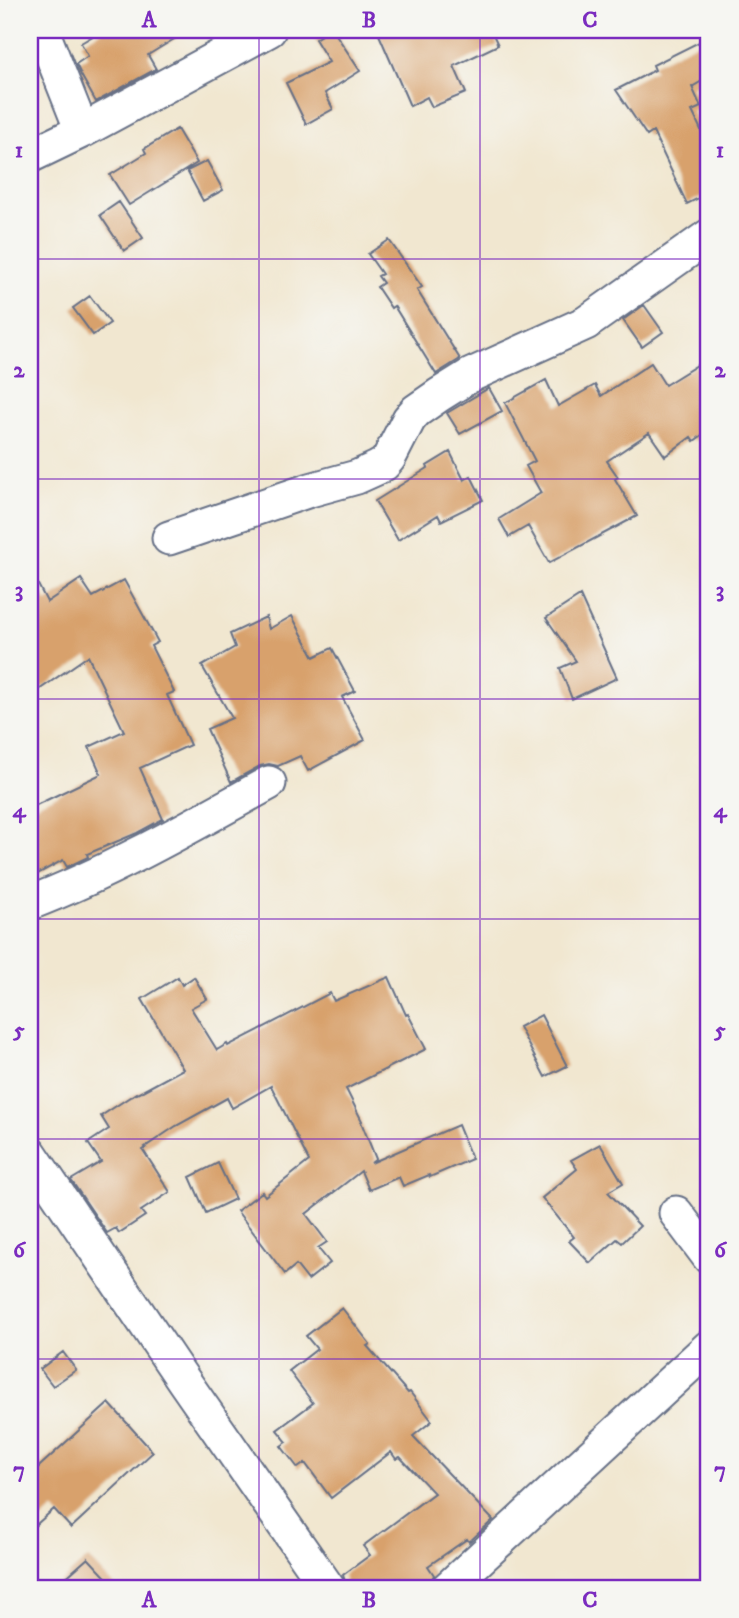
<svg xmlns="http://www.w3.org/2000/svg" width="739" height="1618" viewBox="0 0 739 1618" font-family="'IM FELL DW Pica',serif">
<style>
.building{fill:#d8a16c}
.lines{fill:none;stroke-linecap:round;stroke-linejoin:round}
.street-casing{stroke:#666f86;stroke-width:37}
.street{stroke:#fff;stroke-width:33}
.grid{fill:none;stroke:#7b2cbf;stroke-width:2;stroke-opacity:0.55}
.neatline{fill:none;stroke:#7b2cbf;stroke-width:2.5}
.grid-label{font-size:23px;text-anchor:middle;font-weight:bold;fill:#7b2cbf}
</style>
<rect width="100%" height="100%" fill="#f6f6f2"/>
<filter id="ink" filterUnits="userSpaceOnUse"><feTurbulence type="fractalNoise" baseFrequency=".0143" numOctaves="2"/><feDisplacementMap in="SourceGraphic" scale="14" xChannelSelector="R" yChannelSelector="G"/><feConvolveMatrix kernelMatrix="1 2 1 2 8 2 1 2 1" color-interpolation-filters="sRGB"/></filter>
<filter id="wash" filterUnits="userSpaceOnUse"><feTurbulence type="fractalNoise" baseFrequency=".00686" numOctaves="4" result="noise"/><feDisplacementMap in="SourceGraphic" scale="28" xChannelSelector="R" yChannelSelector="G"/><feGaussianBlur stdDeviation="1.57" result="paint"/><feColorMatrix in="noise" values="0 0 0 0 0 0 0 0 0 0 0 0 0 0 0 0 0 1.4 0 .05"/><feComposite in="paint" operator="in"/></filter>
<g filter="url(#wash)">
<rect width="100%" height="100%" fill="#f1e7d0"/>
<g id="blocks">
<!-- building -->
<path class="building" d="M103,30H189L148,55L156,69L96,102L81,75L76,64L88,56L81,43Z
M329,30H333L360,71L325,93L333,109L306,124L286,83L329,62L315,39Z
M377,30H491L498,45L454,66L466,93L432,107L427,97L410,106Z
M709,37V77L692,87L701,107L692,111L709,147V193L687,204L653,132L647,136L616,90L655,70L653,65Z
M177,129L197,163L129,205L110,175L146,153L144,149Z
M207,161L223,190L203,201L187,171Z
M119,202L143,238L124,251L100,215Z
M389,240L422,287L417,290L460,359L436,374L394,306L391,308L377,287L383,283L378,276L382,274L368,254Z
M90,296L110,323L93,335L73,308Z
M644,305L663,332L642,347L623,320Z
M651,363L665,385L699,364L709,382V430L694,441L691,437L665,456L649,433L607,461L618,477L615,479L637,516L549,563L528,526L509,537L499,519L541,493L526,466L535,461L505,403L546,380L558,406L595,385L601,396Z
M489,388L502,411L460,434L447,413Z
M450,452L464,480L471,476L483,500L441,521L438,515L398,540L375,501L428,468L427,466Z
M30,569L47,602L81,579L93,597L124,580L158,642L151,646L174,692L167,695L190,745L140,768L163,819L137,833L87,854L88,857L67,867L63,860L30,878V808L101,774L89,747L124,731L88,656L30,696Z
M580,596L617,678L572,699L560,668L576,661L546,618Z
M292,616L314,657L332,648L355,691L342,697L365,740L308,771L300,756L278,766L269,764L260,766L231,782L207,729L232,718L202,666L235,647L230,634L266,617L269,629Z
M178,977L182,985L194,977L207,999L191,1008L217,1050L227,1044L228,1046L330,993L334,1001L389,977L406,1015L408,1014L426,1049L346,1089L362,1121L361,1122L376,1159L371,1163L458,1125L472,1159L430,1177L429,1175L403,1186L399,1177L369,1190L361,1171L306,1214L327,1242L318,1248L330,1263L308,1280L296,1265L285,1274L237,1211L262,1192L265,1196L309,1161L271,1086L232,1108L227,1098L176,1126L145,1147L146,1148L143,1150L170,1192L141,1211L145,1216L119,1233L116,1228L107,1233L71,1180L101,1162L88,1143L109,1129L101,1116L136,1093L137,1094L183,1069L142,999Z
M541,1015L567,1066L545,1077L519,1027Z
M600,1144L623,1183L608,1192L640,1226L622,1243L617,1239L590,1263L569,1241L574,1237L542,1198L577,1169L571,1160Z
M218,1163L235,1199L206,1213L190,1177Z
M342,1308L370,1344L367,1346L408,1393L410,1392L432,1421L413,1436L493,1520L469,1542L467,1539L428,1566L434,1575L431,1581L420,1588H347L343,1575L370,1555L363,1546L434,1493L400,1457L396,1459L391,1452L331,1498L305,1463L298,1468L281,1446L287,1442L277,1430L313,1403L289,1371L317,1349L306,1336Z
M63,1352L76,1370L53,1386L40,1369Z
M109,1403L153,1452L71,1528L54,1509L30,1530V1475Z
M88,1558L116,1588H54Z"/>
</g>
</g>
<g filter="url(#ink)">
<use href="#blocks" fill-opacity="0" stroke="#666f86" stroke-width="2"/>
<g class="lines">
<!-- street casing -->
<g class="street-casing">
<path id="street" d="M42,30L82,131
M30,156L82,131L269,30
M169,538L310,490L357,477L377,468L384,464L389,458L409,419L416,411L439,395L471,375L586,323L709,236
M30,903C113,871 191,826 269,783
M30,1153L184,1381L328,1588
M676,1213L709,1257
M448,1588L709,1347"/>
</g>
<!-- street -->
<use href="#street" class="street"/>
</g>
</g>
<!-- grid -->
<path class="grid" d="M259,30V1588M480,30V1588M30,259H709M30,479H709M30,699H709M30,919H709M30,1139H709M30,1359H709"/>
<!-- margin -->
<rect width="739" height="1618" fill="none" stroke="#f6f6f2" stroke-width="77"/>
<rect x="38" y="38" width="662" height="1542" class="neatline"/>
<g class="grid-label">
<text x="149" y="27">A</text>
<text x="369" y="27">B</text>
<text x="590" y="27">C</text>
<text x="19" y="157">1</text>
<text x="720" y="157">1</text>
<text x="19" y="377">2</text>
<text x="720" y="377">2</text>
<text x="19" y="597">3</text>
<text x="720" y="597">3</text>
<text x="19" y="817">4</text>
<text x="720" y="817">4</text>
<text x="19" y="1037">5</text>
<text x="720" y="1037">5</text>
<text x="19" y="1257">6</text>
<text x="720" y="1257">6</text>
<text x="19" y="1477">7</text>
<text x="720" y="1477">7</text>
<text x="149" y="1607">A</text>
<text x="369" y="1607">B</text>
<text x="590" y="1607">C</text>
</g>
</svg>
